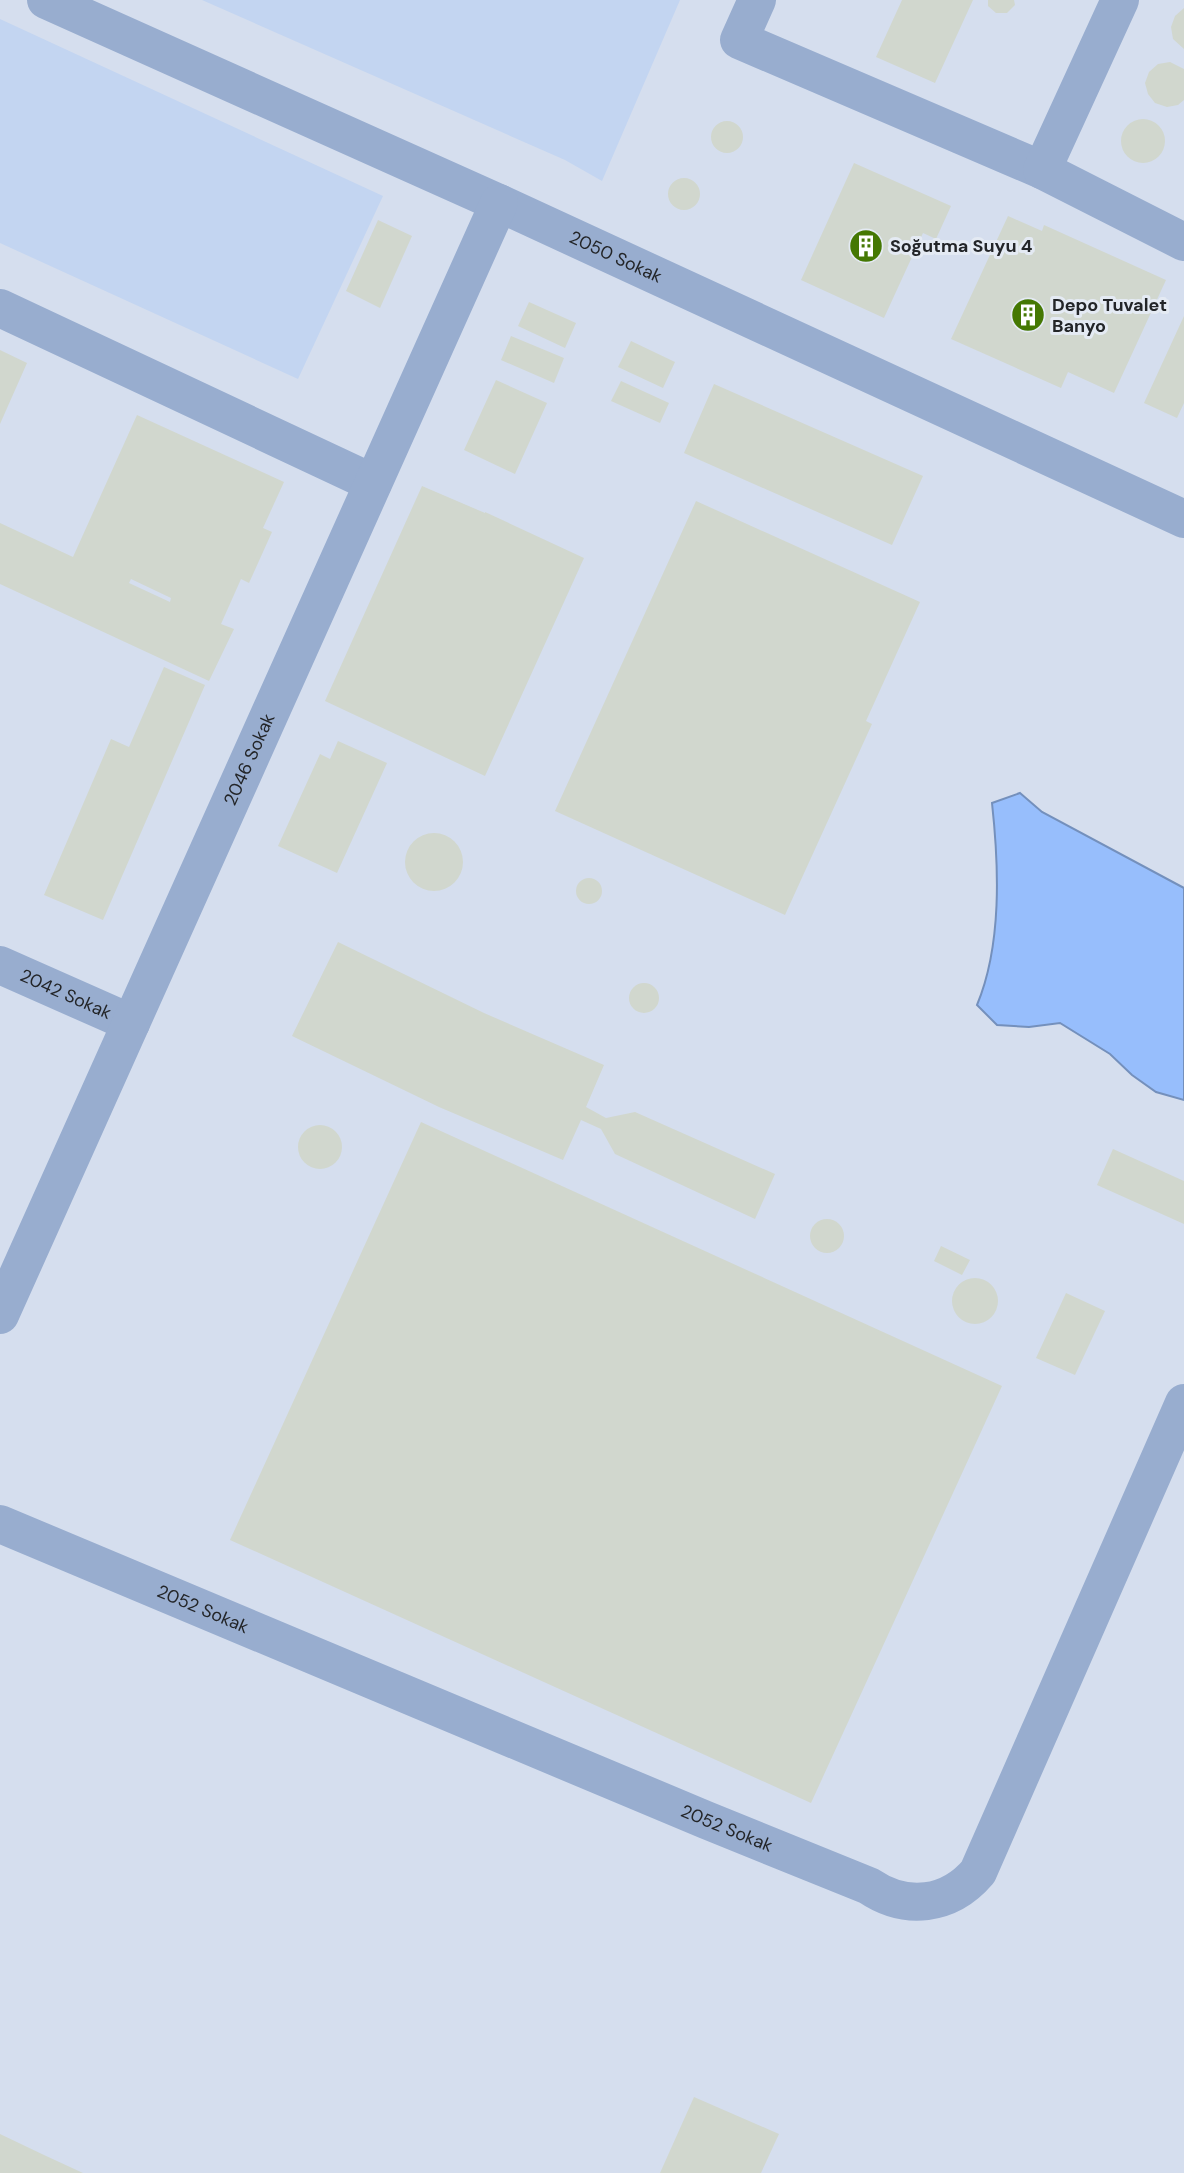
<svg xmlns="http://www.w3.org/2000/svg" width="1184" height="2173" viewBox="0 0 1184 2173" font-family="'DM Sans',sans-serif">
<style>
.built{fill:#d5deee}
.green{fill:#c3d5f1}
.water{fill:#97befc;stroke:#7490bc;stroke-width:2}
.building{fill:#d1d7ce;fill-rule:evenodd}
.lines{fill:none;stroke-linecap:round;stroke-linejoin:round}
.minor{stroke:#98adcf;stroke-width:38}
.labels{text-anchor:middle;stroke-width:6;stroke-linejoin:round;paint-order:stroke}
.poi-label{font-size:18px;font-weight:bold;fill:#232528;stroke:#e4eaf3;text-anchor:start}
.street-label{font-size:18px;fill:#232528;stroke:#e4eaf3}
</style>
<rect width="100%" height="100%" fill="#e4eaf3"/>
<!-- built -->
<path class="built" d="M0,0H1184V2173H0Z"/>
<!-- green -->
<path class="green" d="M202,0H680L602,181L565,160Z
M0,19L383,196L298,379L0,243Z"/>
<!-- water -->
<path class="water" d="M1020,793L1042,812L1184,888V1100L1156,1092L1132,1075L1110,1054L1060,1023L1029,1027L997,1025L977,1005C1002,945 999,867 992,803Z"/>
<!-- building -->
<path class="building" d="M902,0H973L935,83L876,57Z
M988,0H1014L1015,5L1007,13H996L988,6Z
M1184,8V49L1173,39L1171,27L1175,16Z
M1170,62L1184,69V100L1178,105L1167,107L1155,103L1148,94L1145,83L1149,72L1158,64Z
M1121 141a22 22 0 1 1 44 0a22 22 0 1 1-44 0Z
M711 137a16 16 0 1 1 32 0a16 16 0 1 1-32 0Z
M854,163L951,206L936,239L923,233L884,318L801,280Z
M668 194a16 16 0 1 1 32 0a16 16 0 1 1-32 0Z
M1008,216L1042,231L1044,225L1166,280L1114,393L1068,372L1061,388L951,339Z
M378,220L412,236L380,308L346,291Z
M529,302L576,323L565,348L518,326Z
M1184,316V403L1177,418L1144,403Z
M511,336L564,358L554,383L501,360Z
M631,341L675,362L663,388L618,367Z
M0,350L27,363L0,424Z
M496,380L547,403L515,474L464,450Z
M621,381L669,403L660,423L611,401Z
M714,384L923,476L892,545L684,453Z
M137,415L284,482L263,528L272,532L249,583L241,579L221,624L234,629L209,681L0,584V523L73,557ZM131,579L171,598L170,602L129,583Z
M422,486L485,513V512L584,558L485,776L325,701Z
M696,501L920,602L866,721L872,724L785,915L555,811Z
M164,667L205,685L103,920L44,895L111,739L129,747Z
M338,741L387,763L337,873L278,846L320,754L330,759Z
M405 862a29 29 0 1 1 58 0a29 29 0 1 1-58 0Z
M576 891a13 13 0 1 1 26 0a13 13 0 1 1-26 0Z
M338,942L484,1013L604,1065L586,1107L606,1118L635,1112L775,1174L755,1219L615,1154L601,1129L581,1120L563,1160L439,1107L292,1036Z
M629 998a15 15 0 1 1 30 0a15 15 0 1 1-30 0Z
M421,1122L1002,1386L811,1803L230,1540Z
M298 1147a22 22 0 1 1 44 0a22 22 0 1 1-44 0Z
M1113,1149L1184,1181V1224L1097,1185Z
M810 1236a17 17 0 1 1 34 0a17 17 0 1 1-34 0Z
M941,1246L970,1260L962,1275L934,1261Z
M952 1301a23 23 0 1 1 46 0a23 23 0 1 1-46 0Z
M1066,1293L1105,1311L1075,1375L1036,1358Z
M694,2097L779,2134L761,2173H660Z
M0,2134L44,2155L83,2173H0Z"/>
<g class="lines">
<!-- minor -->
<g class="minor">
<path id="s1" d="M46,0L499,203L1184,519"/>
<path d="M757,0L739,40L1042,170"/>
<path d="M1120,0L1042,170L1184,242"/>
<path d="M0,308L373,483"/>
<path id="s2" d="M0,965L131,1023"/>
<path id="s3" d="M0,1315L499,203"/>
<path id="s4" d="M0,1524L706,1820L869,1886C906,1911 949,1906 978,1872L1184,1403"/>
</g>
</g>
<!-- icons -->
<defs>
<g id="building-disc" transform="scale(1.75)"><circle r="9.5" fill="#457803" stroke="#e4eaf3"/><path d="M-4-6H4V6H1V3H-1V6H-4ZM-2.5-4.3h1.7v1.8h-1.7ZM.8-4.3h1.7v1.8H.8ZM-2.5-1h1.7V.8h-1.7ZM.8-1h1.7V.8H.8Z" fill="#fff"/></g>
</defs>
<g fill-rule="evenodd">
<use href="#building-disc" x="866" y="246"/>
<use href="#building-disc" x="1028" y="315"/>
</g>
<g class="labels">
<!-- poi labels -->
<g class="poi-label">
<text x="890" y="252">Soğutma Suyu 4</text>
<text x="1052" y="311">Depo Tuvalet<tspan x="1052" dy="21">Banyo</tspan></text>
</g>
<!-- street labels -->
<g class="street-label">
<text dy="6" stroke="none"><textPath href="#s1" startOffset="625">2050 Sokak</textPath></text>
<text dy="6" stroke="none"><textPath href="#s3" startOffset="609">2046 Sokak</textPath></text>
<text dy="6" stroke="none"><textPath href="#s2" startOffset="72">2042 Sokak</textPath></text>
<text dy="6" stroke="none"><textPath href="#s4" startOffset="220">2052 Sokak</textPath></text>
<text dy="6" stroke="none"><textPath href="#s4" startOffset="788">2052 Sokak</textPath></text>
</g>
</g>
</svg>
